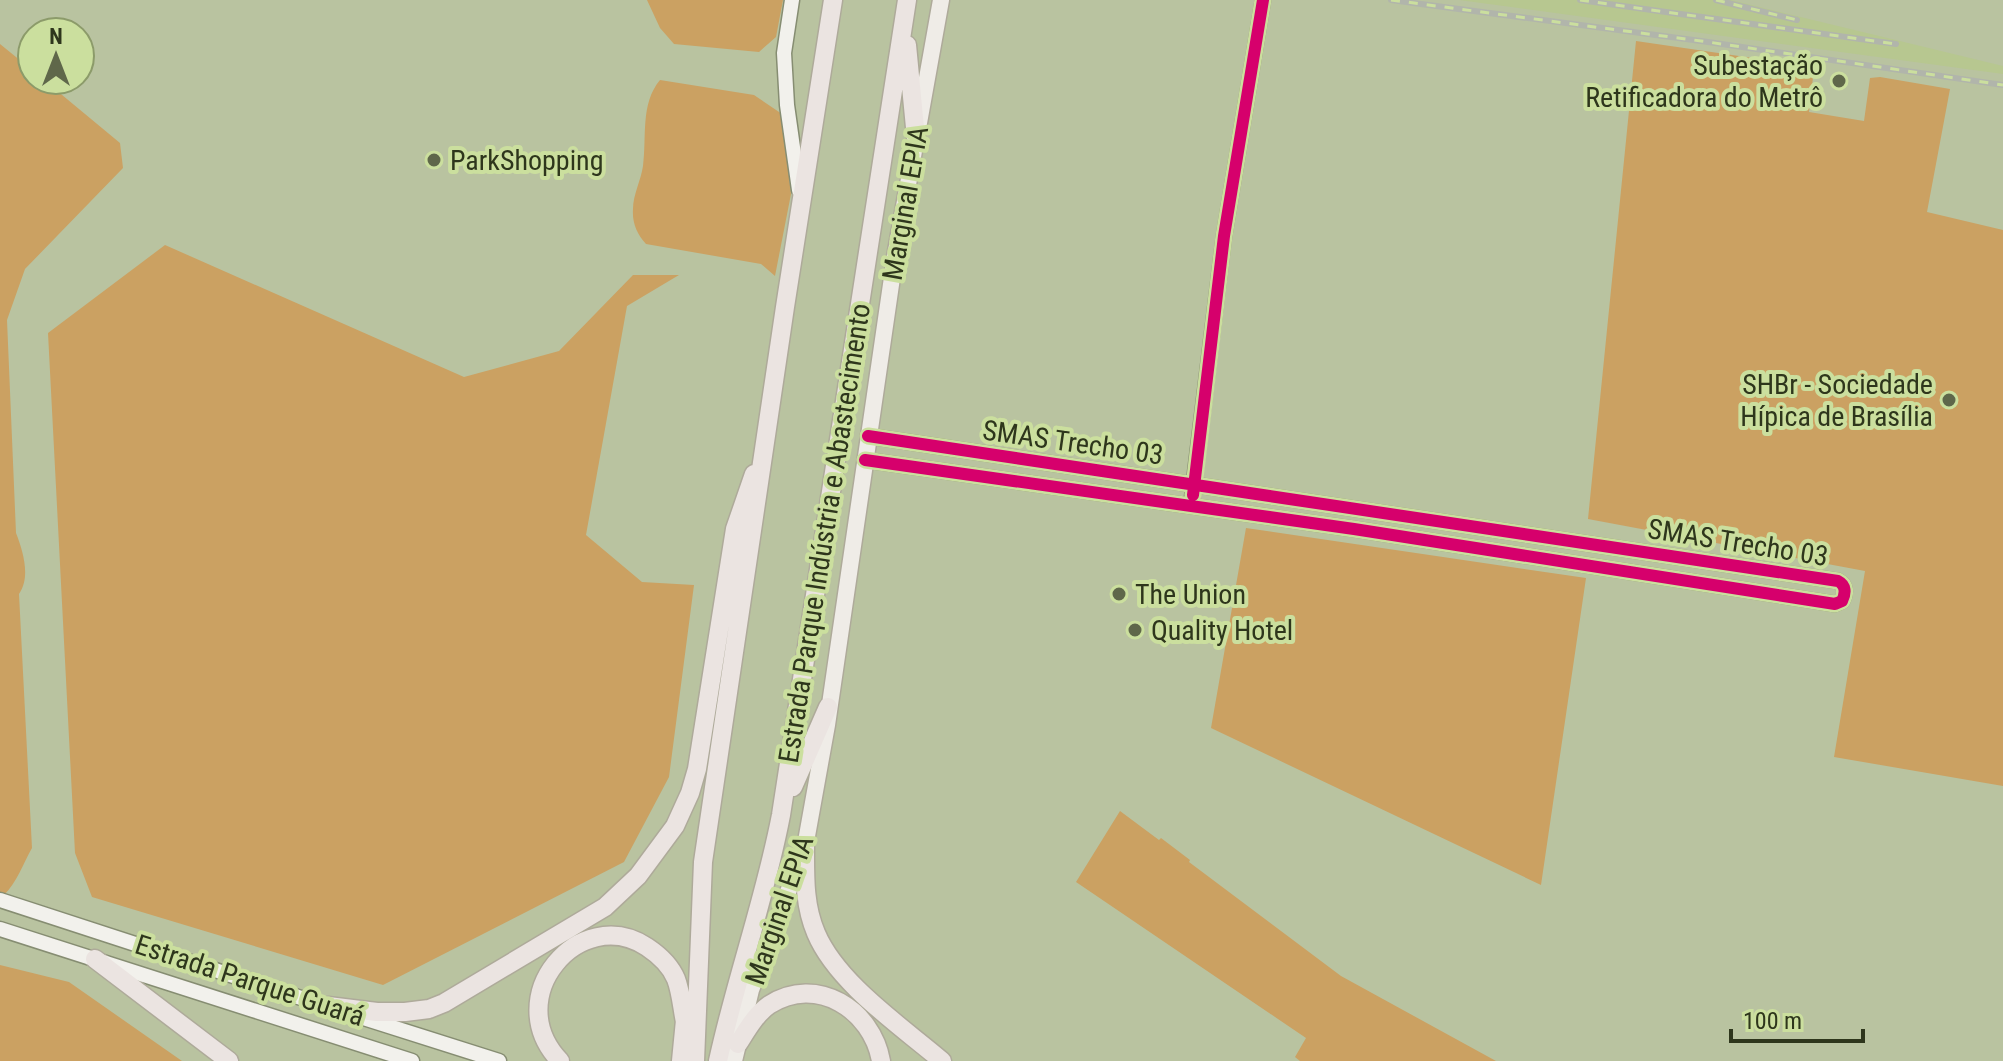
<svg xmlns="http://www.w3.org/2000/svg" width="2003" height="1061" viewBox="0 0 2003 1061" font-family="'Roboto Condensed',sans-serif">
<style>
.built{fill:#b7c790}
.green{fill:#cba162}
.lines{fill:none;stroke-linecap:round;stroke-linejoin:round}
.secondary-casing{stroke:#868d72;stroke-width:17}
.primary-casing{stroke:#aeaa9a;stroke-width:19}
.highway-casing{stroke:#aeaa9a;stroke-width:21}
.secondary{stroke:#f2f1ec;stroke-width:14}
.primary{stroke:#efece7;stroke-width:16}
.highway{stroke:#ebe4e1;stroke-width:18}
.rail-casing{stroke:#b1b5ab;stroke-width:6}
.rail{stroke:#cbdf9e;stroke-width:3;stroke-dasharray:9;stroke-linecap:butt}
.cycleway-casing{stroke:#cbdf9e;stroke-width:17}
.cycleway{stroke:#d6006c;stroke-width:12}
.poi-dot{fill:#5f674a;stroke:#cbdf9e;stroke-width:3}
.labels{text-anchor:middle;stroke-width:8;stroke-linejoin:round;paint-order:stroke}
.poi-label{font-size:28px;fill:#2e361c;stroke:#cbdf9e;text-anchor:start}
.street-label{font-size:28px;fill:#2e361c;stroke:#cbdf9e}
</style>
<rect width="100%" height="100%" fill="#b9c3a0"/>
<!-- built -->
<path class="built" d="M1459,0H1731L2003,66V74Z"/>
<!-- green -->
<path class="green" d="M647,0H783L776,37L759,52L674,44L660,28Z
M1636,41L1800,65L1814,69L1809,112L1864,121L1870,78L1880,77L1950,89L1927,212L2003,230V786L1834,757L1865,571L1588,519Z
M0,44L32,70V80H44L120,143L123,168L25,269L7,320L16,533C23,551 31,577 19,594L32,848C23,864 17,882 4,895H0Z
M660,80L754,95L782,114L791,194L775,276L761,264L646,244C637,234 632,223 633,209C633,195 641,180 643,166C647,137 640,104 660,80Z
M165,245L464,377L559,351L633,275H679L627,306L586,535L642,582L694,585L669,777L624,862L383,985L92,897L75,853L48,333Z
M1246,528L1586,578L1541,885L1211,728Z
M1120,811L1159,840L1161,838L1190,860L1189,862L1341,976L1496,1061H1300L1295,1057L1306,1038L1076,882Z
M0,965L69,982L182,1061H0Z"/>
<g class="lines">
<!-- secondary casing -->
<g class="secondary-casing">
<path id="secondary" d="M792,0L784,53L787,105L799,190
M865,460L1354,529L1835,604L1842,601C1846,593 1846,585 1838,581L868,436
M1191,506L1224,236L1263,0
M0,900L335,1009
M0,929L412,1061
M354,1015L499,1061"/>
</g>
<!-- primary casing -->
<g class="primary-casing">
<path id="primary" d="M734,1061L751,990L805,847L827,725L895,257L941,0"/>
</g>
<!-- highway casing -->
<g class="highway-casing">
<path id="highway" d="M907,45L916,138
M793,787L828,707
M805,847C805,876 804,905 816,933C837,983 901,1026 942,1061
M95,959L229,1061
M328,1006L377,1012H405L429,1009L444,1003L605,907L638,876L675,826L690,793L697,769L735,529L754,474
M738,1044C747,1030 755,1015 769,1005C817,974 872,1010 881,1061
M560,1061C499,997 580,903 647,947C659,955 671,967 676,979C681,992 682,1008 685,1022
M681,1061L686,1010
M695,1061L703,862L785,307L833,0
M718,1061C736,978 765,899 781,815L907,0"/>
</g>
<!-- secondary -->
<use href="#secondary" class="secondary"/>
<!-- primary -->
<use href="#primary" class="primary"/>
<!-- highway -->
<use href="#highway" class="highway"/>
<!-- rail casing -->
<g class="rail-casing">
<path id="rail" d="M1391,0L1701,41L2003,85
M1580,0L1896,44
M1716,0L1797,20"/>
</g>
<!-- rail -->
<use href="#rail" class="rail"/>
<!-- cycleway casing -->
<g class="cycleway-casing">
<path id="cycleway" d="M865,460L1354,529L1835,604L1842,601C1846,593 1846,585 1838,581L868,436
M1193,495L1224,236L1263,0"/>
</g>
<!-- cycleway -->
<use href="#cycleway" class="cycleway"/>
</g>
<!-- markers -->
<g class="poi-dot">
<circle cx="1839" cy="81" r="8"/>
<circle cx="434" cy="160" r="8"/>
<circle cx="1949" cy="400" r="8"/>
<circle cx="1119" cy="594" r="8"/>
<circle cx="1135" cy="630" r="8"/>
</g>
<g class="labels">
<!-- poi labels -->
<g class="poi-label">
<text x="1823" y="75" text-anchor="end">Subestação<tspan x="1823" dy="32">Retificadora do Metrô</tspan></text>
<text x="450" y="170">ParkShopping</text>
<text x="1933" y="394" text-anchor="end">SHBr - Sociedade<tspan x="1933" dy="32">Hípica de Brasília</tspan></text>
<text x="1135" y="604">The Union</text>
<text x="1151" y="640">Quality Hotel</text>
</g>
<!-- street labels -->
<g class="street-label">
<text transform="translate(905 203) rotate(-80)" y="10">Marginal EPIA</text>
<text transform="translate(1073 442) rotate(8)" y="10">SMAS Trecho 03</text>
<text transform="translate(824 533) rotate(-81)" y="10">Estrada Parque Indústria e Abastecimento</text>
<text transform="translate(1738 542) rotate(9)" y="10">SMAS Trecho 03</text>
<text transform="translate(779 910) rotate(-71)" y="10">Marginal EPIA</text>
<text transform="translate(250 980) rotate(18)" y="10">Estrada Parque Guará</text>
</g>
</g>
<!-- north arrow -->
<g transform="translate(56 56)"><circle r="38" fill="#cbdf9e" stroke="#8c9b6a" stroke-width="2"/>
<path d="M0-6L14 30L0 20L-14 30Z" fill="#5f674a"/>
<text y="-12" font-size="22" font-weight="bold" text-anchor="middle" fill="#2e361c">N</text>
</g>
<!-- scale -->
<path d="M1731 1029v12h132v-12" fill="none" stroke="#2e361c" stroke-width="4"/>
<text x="1743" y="1029" font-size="24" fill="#2e361c" stroke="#cbdf9e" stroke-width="6" paint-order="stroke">100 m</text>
</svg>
